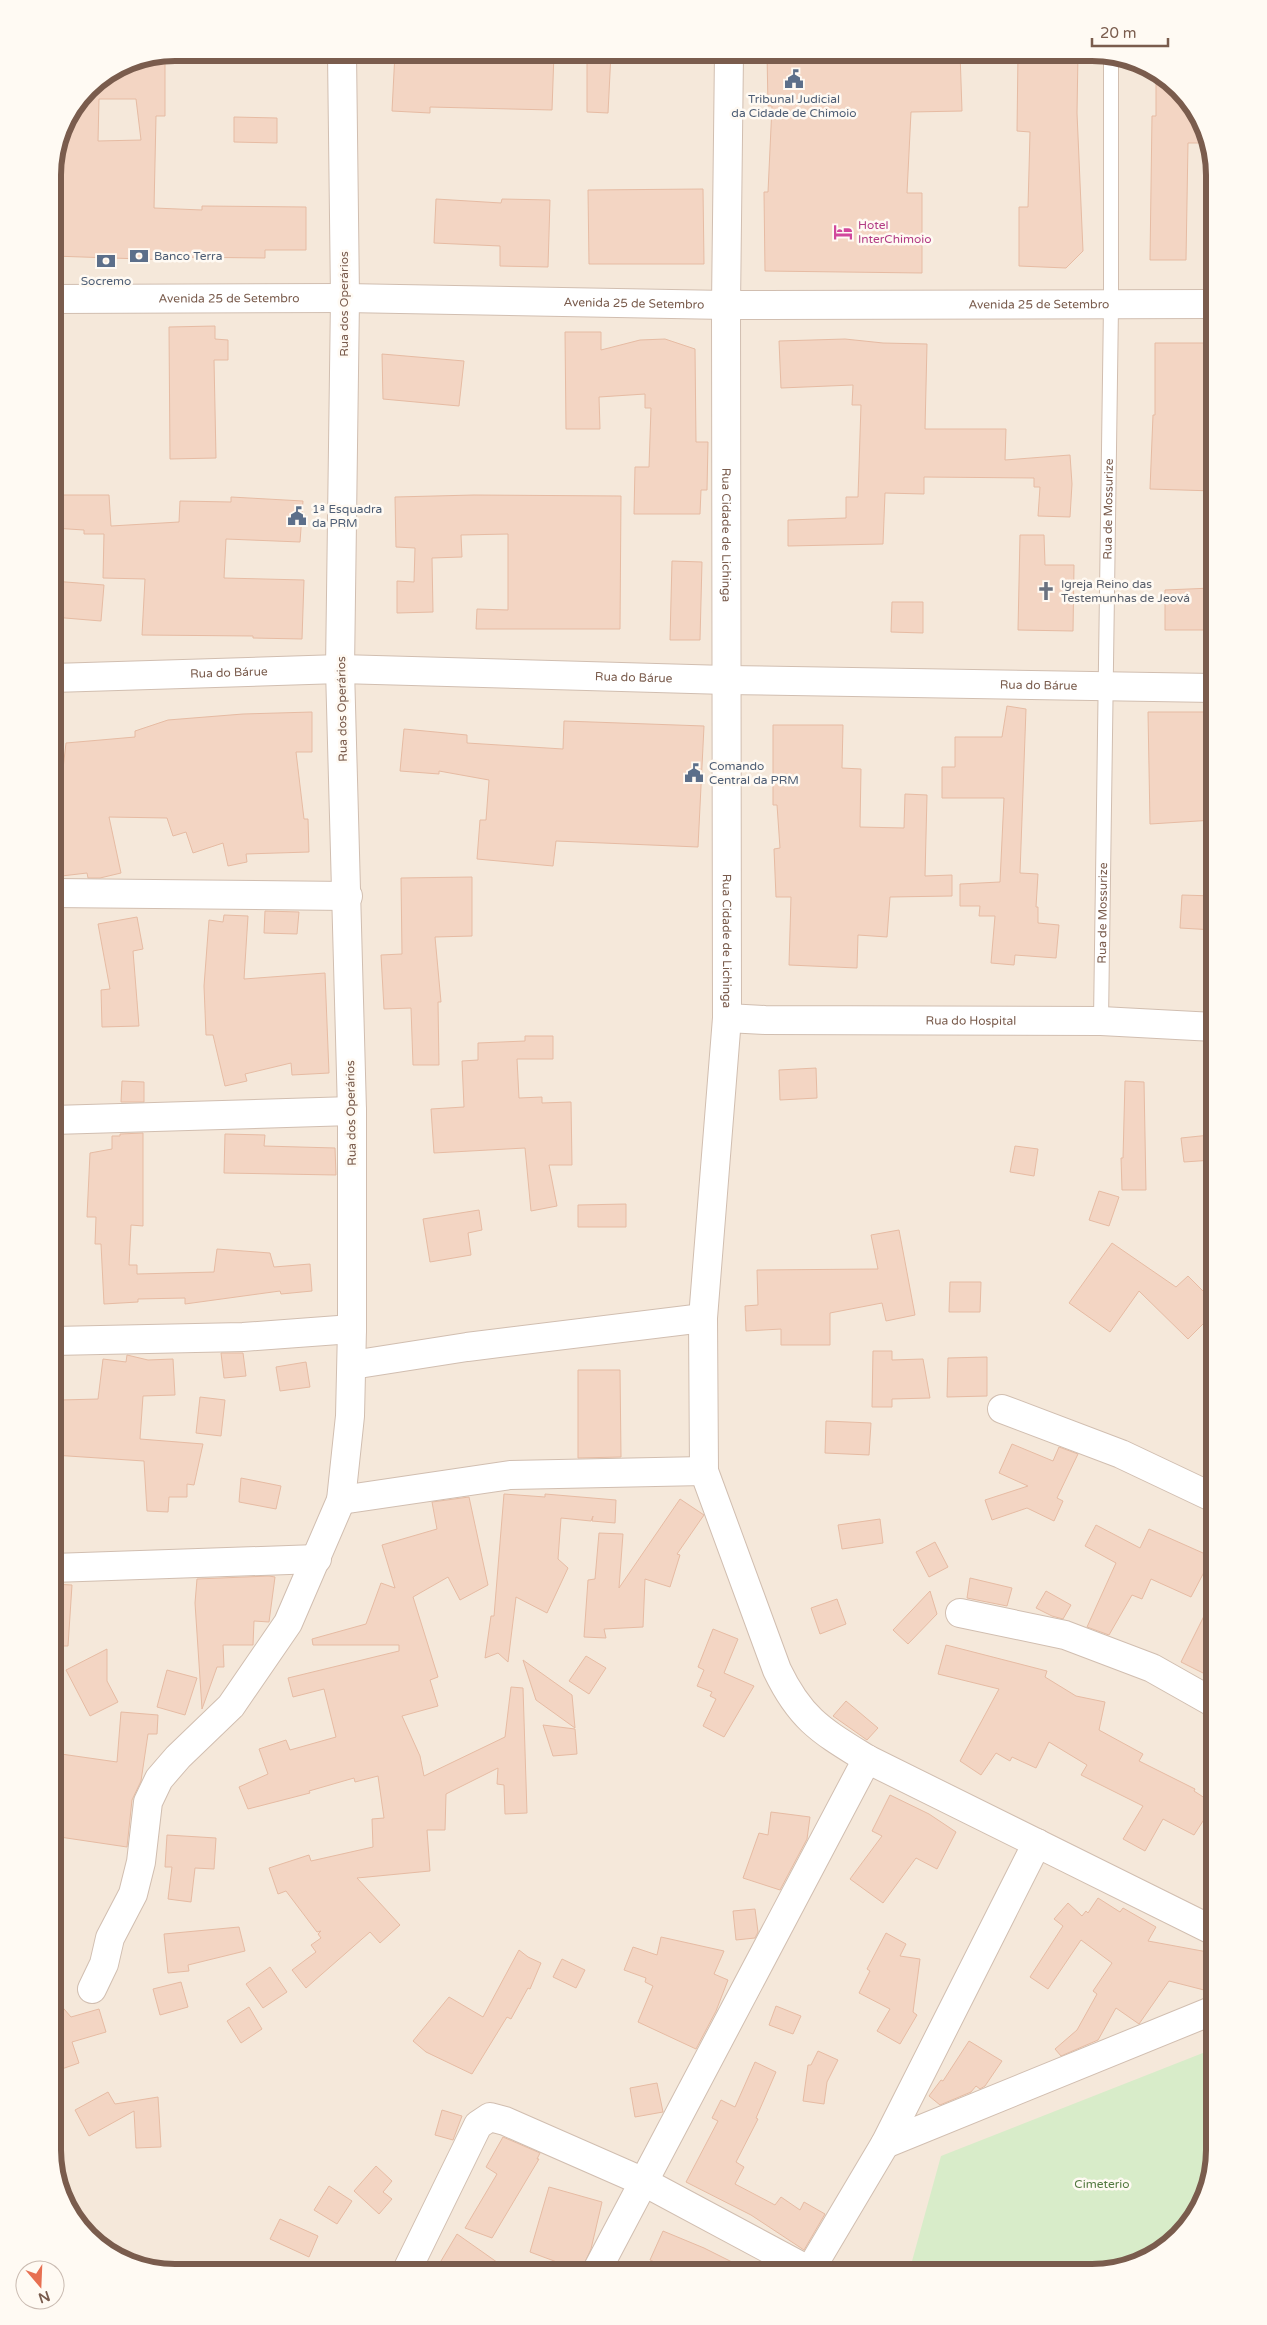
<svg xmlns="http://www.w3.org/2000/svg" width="1267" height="2325" viewBox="0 0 1267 2325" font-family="'Varela Round',sans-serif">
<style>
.residential{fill:#f5e8da}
.green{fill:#d8ecc9}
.building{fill:#f3d5c3;stroke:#e6bba3;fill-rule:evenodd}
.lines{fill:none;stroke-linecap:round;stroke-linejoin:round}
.service-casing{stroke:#d1beb0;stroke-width:16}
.minor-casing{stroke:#d1beb0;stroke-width:30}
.tertiary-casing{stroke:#d1beb0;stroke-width:30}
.service{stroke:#fff;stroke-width:14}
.minor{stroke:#fff;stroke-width:28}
.tertiary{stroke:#fff;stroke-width:28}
.labels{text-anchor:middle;stroke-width:5;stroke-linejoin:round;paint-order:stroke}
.service-label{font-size:12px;fill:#4e5e75;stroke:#fffaf3;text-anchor:start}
.hotel-label{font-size:12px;fill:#b23c85;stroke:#fffaf3;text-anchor:start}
.street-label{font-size:12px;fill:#7a5c4d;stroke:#fffaf3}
.worship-label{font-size:12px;fill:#5b616d;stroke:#fffaf3;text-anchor:start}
.park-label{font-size:12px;fill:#537a41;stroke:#fffaf3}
.rim{fill:none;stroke:#7a5c4d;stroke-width:6}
</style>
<rect width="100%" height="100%" fill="#fdf6ec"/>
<!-- residential -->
<path class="residential" d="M176,53H1100L1160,73L1205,128L1214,176V2150L1194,2218L1139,2263L1091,2272H168L107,2252L62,2197L53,2149V168L62,128L89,88L129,62Z"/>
<!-- green -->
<path class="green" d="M1213,2049L1214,2150L1194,2218L1139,2263L1091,2272H909L941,2156Z"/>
<!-- building -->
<path class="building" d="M395,53H554L552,110L430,107V113L392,111Z
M587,53H611L608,113L587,112Z
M767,53H960L962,111L911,112L907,193H922V273L765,271L764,192H768L772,106H768Z
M1018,53H1078L1077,113L1083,251L1066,268L1019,266V207H1028L1030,132L1017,131Z
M165,55V116H156L154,208L202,210V206L306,207V250H265V258L171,257V260L53,256V168L62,128L89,88L129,62ZM99,99H136L141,140L98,141Z
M1156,72L1160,73L1205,128L1208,143H1188L1186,260H1150L1152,116H1156Z
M234,117L277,118V143L234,142Z
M703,189L704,264H589L588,190Z
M436,199L501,203L502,199L550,200L548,267L500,266V246L434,243Z
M215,326V339L228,340V360H214L216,458L170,459L169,327Z
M565,332H601V350L640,340L665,339L695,349L696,442H708L707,490H701L700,514H634L635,467H649L651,408H645V394L599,397L600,429H566Z
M845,339L883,343L927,344L925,429H1006L1005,460L1070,455L1072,484L1070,517L1038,516L1040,487H1034V478L924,477V494L885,493L883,544L788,546V520L846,518V497H858L861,405H852L853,385L781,388L779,341Z
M1155,343H1214V491L1150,489L1153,415H1155Z
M382,354L464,361L459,406L383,399Z
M63,495H109L111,526L179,522L180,501L231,502V497L303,501L300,542L226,539L224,578L304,580L302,639L253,638V636L142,635L145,579L103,578L104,534H84V530L53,528V500L63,501Z
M474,495L621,496L620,629H476L477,609L508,610V534L461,535L462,557L432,558L433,612L397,613V581L414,582L415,548L396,547L395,497Z
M1020,535H1044L1045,565H1074L1073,631L1018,630Z
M672,561L702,562L700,640H670Z
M53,581L104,585L101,621L53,617Z
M1212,588L1214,611L1208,612L1210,630H1165V590Z
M892,602H923V633L891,632Z
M1007,706L1026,709L1020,873L1038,874L1036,907H1038V923L1059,925L1056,958L1015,955L1014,965L991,963L995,916H979L980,906H960V884L1000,882L1004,798H942V767H955V737H1002Z
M312,712V752H296L304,819H308L309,852L246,854L247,862L228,866L223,843L193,853L186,832L173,836L167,818L109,817L121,873L100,878H88L87,873L53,877V770L63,769L66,743L135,737V731L168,720L243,714Z
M1148,712H1214V820L1150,824Z
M564,721L704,726L698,847L556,841L553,866L477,859L480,820H486L489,780L439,771V774L400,771L404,729L467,735V743L563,749Z
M773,725H843L842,768L861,769L860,827L904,828L905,794L927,795L925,876L952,875V896L890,897L887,937L858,935L857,968L789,965L791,897H776L774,849L780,848L777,805H773Z
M472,877V936L435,937L441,1002H438L439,1065H413L411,1008L384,1009L381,955L402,954L401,878Z
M1182,895L1214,896V930L1180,928Z
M265,911L299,912L297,934L264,933Z
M224,915L248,916L244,979L325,973L329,1073L292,1075L291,1063L245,1074L247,1081L225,1086L213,1035H206L204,986L209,920L223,922Z
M137,917L143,949L133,951L139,1026L102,1027L101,990L110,989L98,924Z
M525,1036H553V1059H517L519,1098L542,1097V1103L571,1102L572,1165H549L557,1206L531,1211L525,1148L434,1153L431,1109L464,1107L462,1061L478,1060V1043L525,1041Z
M816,1068L817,1098L780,1100L779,1070Z
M122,1081L144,1082V1102H121Z
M1125,1081L1144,1082L1146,1190H1122L1121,1158H1123Z
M143,1133V1226L131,1225L129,1265H137V1274L214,1272L217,1249L270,1253L274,1267L310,1264L312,1291L281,1294L280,1291L185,1304V1298L138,1299V1302L104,1304L101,1244H95L96,1217H87L90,1153L112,1149V1136H120V1134Z
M225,1134L265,1135L264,1146L335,1148L336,1175L224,1173Z
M1210,1135L1213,1160L1184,1162L1181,1138Z
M1015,1146L1038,1149L1034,1176L1010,1172Z
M1099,1191L1119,1197L1109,1226L1089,1220Z
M626,1204V1227H578V1205Z
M479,1210L482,1230L468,1233L471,1255L430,1262L423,1219Z
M899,1230L915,1315L886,1321L882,1303L830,1313V1345H781V1329L746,1331L745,1306L758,1305L757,1270L878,1269L871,1235Z
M1112,1243L1176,1287L1188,1276L1214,1302V1313L1188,1339L1139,1291L1110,1332L1069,1303Z
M950,1282H981L980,1312H949Z
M873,1351H892V1360L923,1359L930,1398L892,1399V1407H872Z
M221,1353H243L246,1376L224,1378Z
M127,1355L148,1360L173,1359L175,1395L143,1396L140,1439L203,1444L194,1485L187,1484V1497H169L168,1512L147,1511L144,1461L53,1455V1435H60L61,1400L98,1399L103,1359L126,1362Z
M987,1357V1396L947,1397L948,1358Z
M306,1362L310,1387L280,1391L276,1367Z
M578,1370H620L621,1457L578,1458Z
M200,1397L225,1400L221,1436L196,1433Z
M826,1421L871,1423L869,1455L825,1453Z
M1012,1444L1053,1461L1059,1447L1078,1454L1057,1498L1063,1501L1054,1521L1027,1508L992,1520L985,1500L1028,1486L999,1473Z
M241,1478L281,1486L276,1509L239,1502Z
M504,1494L545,1497V1494L616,1500L615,1523L592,1521L593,1516L591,1521L561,1518L558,1559L568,1568L547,1613L516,1597L508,1662L498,1653L485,1658L491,1616H494Z
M469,1497L488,1585L460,1600L448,1577L413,1597L438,1677L430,1680L438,1706L402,1716L420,1756L424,1776L505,1737L511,1687L523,1688L527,1813L505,1814L504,1785L497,1784L498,1768L446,1794L445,1830H427L430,1871L357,1878L400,1925L380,1943L370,1932L306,1988L292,1970L316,1952L311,1945L321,1938L318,1934L321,1931L317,1932L286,1891L278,1894L269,1868L309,1855L311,1861L373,1847L372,1819L384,1818L378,1776L355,1782L354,1778L309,1791L310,1793L248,1809L239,1787L268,1774L259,1749L286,1740L290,1750L336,1737L324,1689L293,1697L288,1678L399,1651V1645H313L312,1639L366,1624L381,1583L395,1588L382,1545L437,1529L432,1502Z
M680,1499L704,1515L677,1554L680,1555L670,1587L645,1579L643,1627L604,1629L606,1638L584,1637L588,1580L595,1579L599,1533L623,1534L619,1588Z
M880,1519L883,1543L842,1549L838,1525Z
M1096,1525L1140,1548L1149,1529L1212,1557L1191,1597L1151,1579L1142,1599L1132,1595L1109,1635L1087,1627L1116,1563L1085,1546Z
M935,1542L948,1567L929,1577L916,1552Z
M269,1576L275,1577L269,1622L254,1621L253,1645H223L224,1667H217L202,1709L195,1603L197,1579Z
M970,1578L1012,1588L1007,1606L967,1598Z
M53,1584L72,1585L68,1646H53Z
M930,1591L937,1614L908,1644L893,1630Z
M1046,1591L1071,1605L1063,1619L1052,1616L1036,1608Z
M1214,1596V1649L1203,1673L1181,1662Z
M837,1599L846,1624L820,1634L811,1608Z
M713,1629L738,1639L724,1673L754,1686L724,1737L703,1726L716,1699L710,1696L712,1692L697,1686L704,1670L698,1667Z
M946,1645L1047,1671L1045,1677L1076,1696L1105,1702L1099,1730L1143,1754L1139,1761L1195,1789L1194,1791L1214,1804L1194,1835L1163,1819L1145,1851L1123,1839L1143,1806L1081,1775L1087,1765L1049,1742L1036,1768L1012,1757L1010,1761L996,1753L981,1775L960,1761L999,1689L938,1674Z
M107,1649V1681L118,1702L90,1716L66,1670Z
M586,1656L606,1668L589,1694L569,1681Z
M523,1660L572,1695L575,1728L536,1700Z
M167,1670L197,1678L185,1715L157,1707Z
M846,1701L878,1728L867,1740L833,1716Z
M121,1712L158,1715L157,1734H148L141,1781L132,1800L127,1847L53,1836V1809L61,1754L117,1762Z
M543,1725L575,1729L577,1754L553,1756Z
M890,1795L929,1814L956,1832L937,1869L916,1858L883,1903L850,1879L882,1836L872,1831Z
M771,1812L810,1817L807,1839L780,1890L743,1878L759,1833L768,1835Z
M167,1835L216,1838L214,1869L195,1868L191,1902L168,1899L172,1867H165Z
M1098,1898L1120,1912L1123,1908L1156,1927L1148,1941L1213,1953L1204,1990L1169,1981L1139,2024L1116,2008L1098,2040L1061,2056L1055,2049L1077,2030L1097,1994L1093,1991L1112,1963L1081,1940L1048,1989L1030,1977L1063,1926L1054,1919L1068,1903L1082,1916L1086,1911L1088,1913Z
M755,1909L758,1932L755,1938L736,1940L733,1911Z
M239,1927L245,1951L188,1965L189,1971L168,1973L164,1934Z
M886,1933L906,1944L900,1956L920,1959L913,2012L917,2015L900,2044L877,2031L890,2009L859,1993L870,1971L867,1969Z
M661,1937L724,1951L714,1974L728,1980L716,2011L696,2049L638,2022L653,1986L645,1982L646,1978L624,1970L633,1947L657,1955Z
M519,1950L528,1957L541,1963L530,1989L528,1988L511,2019L507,2017L472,2074L426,2052L413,2041L449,1997L483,2017Z
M562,1959L585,1970L576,1988L553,1977Z
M270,1967L287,1992L263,2008L246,1984Z
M181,1982L188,2007L160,2015L153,1989Z
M53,1995H56L58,2002L71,2017L99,2009L106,2032L72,2042L79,2063L53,2072Z
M776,2006L801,2016L793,2034L769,2025Z
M249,2007L262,2029L241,2043L227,2021Z
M969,2041L1002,2061L985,2086L980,2089L976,2086L971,2092L940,2105L929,2096L941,2080L943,2081Z
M818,2051L838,2060L827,2082L824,2104L803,2101L808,2065H811Z
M755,2062L776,2072L756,2118L758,2119L736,2162L744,2167L735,2184L775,2205L781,2197L800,2210L804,2202L825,2214L804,2250L751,2215L686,2182L718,2121L712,2118L721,2100L735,2107Z
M657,2083L663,2112L635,2117L630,2088Z
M108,2092L115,2104L158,2097L161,2147L136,2148L134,2111L89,2136L75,2110Z
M442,2110L462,2116L453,2140L435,2135Z
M503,2137L540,2153L537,2159H539L492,2238L465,2228L497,2174L486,2167Z
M376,2166L392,2181L383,2192L392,2199L379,2214L354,2191Z
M329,2186L352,2201L337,2224L314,2210Z
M549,2187L602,2202L591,2249L581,2271L530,2252Z
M280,2219L318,2236L309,2257L270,2239Z
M663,2231L704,2248L752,2272H699L683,2264L677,2272L650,2260Z
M457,2234L511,2272H441L447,2264L441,2261Z"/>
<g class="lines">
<!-- service casing -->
<g class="service-casing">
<g id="service">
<path id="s1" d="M1101,1021L1111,306V57"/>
</g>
</g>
<!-- minor casing -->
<g class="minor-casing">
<g id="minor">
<path id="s2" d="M729,53L726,305L727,1018L703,1318L704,1471L777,1670C801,1720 822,1731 867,1759L1214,1931"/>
<path id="s3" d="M53,678L340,669L726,680L1214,688"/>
<path d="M53,893L348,896"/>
<path id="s4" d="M727,1018L765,1020L1101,1021L1214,1027"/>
<path d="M53,1120L352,1111"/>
<path d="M53,1341L243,1337L352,1329"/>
<path d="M352,1365L467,1347L703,1318"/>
<path d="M1002,1409L1121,1454L1214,1498"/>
<path d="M341,1500L510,1475L704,1471"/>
<path d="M53,1568L317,1559"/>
<path d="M960,1613L1065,1635L1152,1668L1214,1703"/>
<path d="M92,1989L104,1964L110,1938L133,1894L141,1862L148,1802L159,1779L178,1757L231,1706L288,1623L341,1500L350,1416L352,1329V1111L340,669L345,298"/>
<path d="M885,2144L1214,2010"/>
<path d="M406,2272L478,2125L490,2117L505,2121L644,2182L810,2271"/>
<path d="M596,2272L867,1759"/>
<path d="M809,2272L885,2144L1037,1843"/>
</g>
</g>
<!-- tertiary casing -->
<g class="tertiary-casing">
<g id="tertiary">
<path d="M342,53L345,298"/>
<path id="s5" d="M53,299L345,298L726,305L1214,304"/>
</g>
</g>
<!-- service -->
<use href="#service" class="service"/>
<!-- minor -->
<use href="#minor" class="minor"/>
<!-- tertiary -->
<use href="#tertiary" class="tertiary"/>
</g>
<!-- icons -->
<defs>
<g id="civic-bare" transform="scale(1.5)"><path d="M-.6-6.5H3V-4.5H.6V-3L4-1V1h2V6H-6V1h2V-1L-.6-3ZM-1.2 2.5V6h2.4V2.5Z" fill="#5c6f8a" stroke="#fffaf3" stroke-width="2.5" paint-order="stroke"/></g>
<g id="hotel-bare" transform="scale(1.5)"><path d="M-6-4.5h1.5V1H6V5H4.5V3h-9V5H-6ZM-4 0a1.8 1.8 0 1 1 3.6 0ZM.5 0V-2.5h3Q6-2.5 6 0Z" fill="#d1479c" stroke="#fffaf3" stroke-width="2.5" paint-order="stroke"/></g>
<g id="bank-bare" transform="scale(1.5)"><path d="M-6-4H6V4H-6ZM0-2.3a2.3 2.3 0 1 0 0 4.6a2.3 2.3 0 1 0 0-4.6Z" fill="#5c6f8a" stroke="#fffaf3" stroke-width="2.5" paint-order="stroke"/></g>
<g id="church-bare" transform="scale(1.5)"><path d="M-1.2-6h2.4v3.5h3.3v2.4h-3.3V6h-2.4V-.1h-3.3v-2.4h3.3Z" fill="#6b7280" stroke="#fffaf3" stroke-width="2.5" paint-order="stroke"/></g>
</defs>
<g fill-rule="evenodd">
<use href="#civic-bare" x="794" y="79"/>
<use href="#hotel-bare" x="843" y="232"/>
<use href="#bank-bare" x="139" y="256"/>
<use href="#bank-bare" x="106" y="261"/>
<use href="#civic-bare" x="297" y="516"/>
<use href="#church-bare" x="1046" y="591"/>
<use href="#civic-bare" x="694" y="773"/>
</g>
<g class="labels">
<!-- service labels -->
<g class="service-label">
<text x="794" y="103" text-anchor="middle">Tribunal Judicial<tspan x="794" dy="14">da Cidade de Chimoio</tspan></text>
<text x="154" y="260">Banco Terra</text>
<text x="106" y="285" text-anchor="middle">Socremo</text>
<text x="312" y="513">1ª Esquadra<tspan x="312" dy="14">da PRM</tspan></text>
<text x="709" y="770">Comando<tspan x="709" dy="14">Central da PRM</tspan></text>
</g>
<!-- hotel labels -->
<g class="hotel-label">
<text x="858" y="229">Hotel<tspan x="858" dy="14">InterChimoio</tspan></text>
</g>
<!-- street labels -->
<g class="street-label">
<text dy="4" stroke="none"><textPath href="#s5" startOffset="176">Avenida 25 de Setembro</textPath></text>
<text dy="4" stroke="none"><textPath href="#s5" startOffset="581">Avenida 25 de Setembro</textPath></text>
<text transform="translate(344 304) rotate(-90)" y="4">Rua dos Operários</text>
<text dy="4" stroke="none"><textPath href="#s5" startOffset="986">Avenida 25 de Setembro</textPath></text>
<text dy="4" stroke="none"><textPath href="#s1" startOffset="512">Rua de Mossurize</textPath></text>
<text dy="4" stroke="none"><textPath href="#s2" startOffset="482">Rua Cidade de Lichinga</textPath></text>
<text dy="4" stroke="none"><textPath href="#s3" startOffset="176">Rua do Bárue</textPath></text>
<text dy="4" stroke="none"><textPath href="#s3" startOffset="581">Rua do Bárue</textPath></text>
<text dy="4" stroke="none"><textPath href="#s3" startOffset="986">Rua do Bárue</textPath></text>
<text transform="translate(342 709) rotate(-91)" y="4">Rua dos Operários</text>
<text dy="4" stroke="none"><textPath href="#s1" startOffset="108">Rua de Mossurize</textPath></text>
<text dy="4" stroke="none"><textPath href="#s2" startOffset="888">Rua Cidade de Lichinga</textPath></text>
<text dy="4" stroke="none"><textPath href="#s4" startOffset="244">Rua do Hospital</textPath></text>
<text transform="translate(351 1113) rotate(-91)" y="4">Rua dos Operários</text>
</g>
<!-- worship labels -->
<g class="worship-label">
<text x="1061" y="588">Igreja Reino das<tspan x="1061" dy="14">Testemunhas de Jeová</tspan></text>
</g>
<!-- park labels -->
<g class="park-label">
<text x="1102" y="2188">Cimeterio</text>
</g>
</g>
<!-- crop -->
<path d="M0 0H1267V2325H0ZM175 61H1092A114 114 0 0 1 1206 175V2150A114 114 0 0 1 1092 2264H175A114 114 0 0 1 61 2150V175A114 114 0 0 1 175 61Z" fill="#fffaf3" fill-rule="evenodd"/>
<path class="rim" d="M175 61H1092A114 114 0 0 1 1206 175V2150A114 114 0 0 1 1092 2264H175A114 114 0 0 1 61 2150V175A114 114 0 0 1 175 61Z"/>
<!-- north arrow -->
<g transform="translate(40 2285) rotate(161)"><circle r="24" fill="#fffaf3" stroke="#cabbb1"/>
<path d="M0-4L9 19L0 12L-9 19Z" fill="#e76f51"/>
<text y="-8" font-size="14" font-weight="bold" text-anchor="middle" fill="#7a5c4d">N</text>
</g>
<!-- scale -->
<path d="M1092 38v8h76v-8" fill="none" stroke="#7a5c4d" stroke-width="2.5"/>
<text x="1100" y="38" font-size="15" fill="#7a5c4d" stroke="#fffaf3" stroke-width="4" paint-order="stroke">20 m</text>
</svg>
